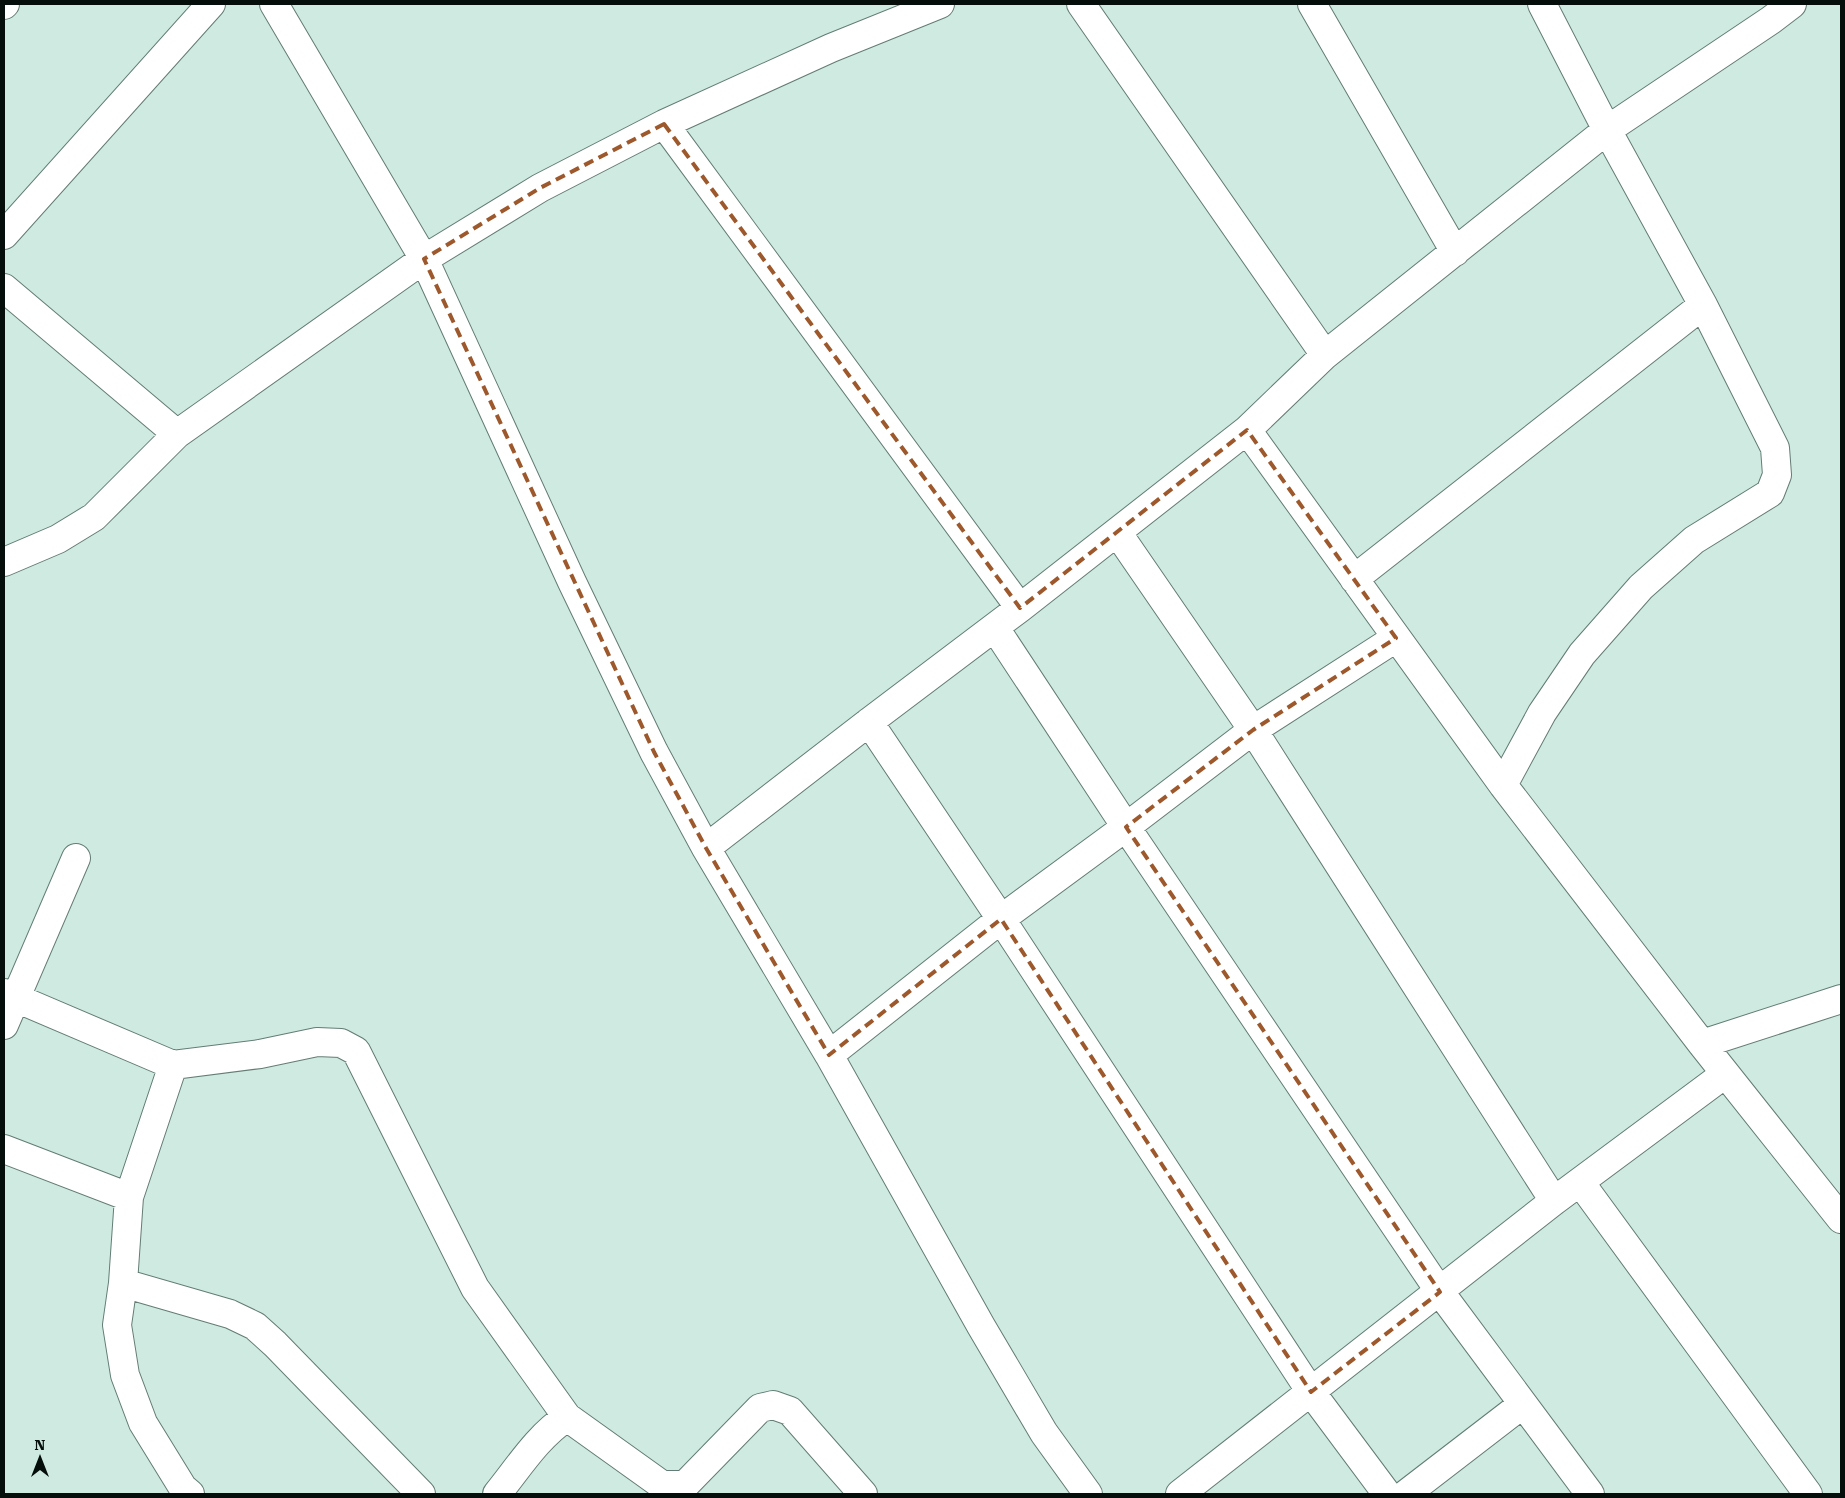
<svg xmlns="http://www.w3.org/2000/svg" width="1845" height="1498" viewBox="0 0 1845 1498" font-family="'Roboto Serif',serif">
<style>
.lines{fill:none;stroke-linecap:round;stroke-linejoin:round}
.minor-casing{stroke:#637c74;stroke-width:30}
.minor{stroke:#fff;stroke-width:28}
.marked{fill:none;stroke:#9d582c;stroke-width:4;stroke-dasharray:10 6;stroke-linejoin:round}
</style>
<rect width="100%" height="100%" fill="#ceeae1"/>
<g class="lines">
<!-- minor casing -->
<g class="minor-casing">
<path id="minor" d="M274,4L424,259L572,582L654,752L706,848L829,1055L981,1326L1044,1433L1088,1494
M1081,4L1325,355
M1312,4L1455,252
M4,5L5,4
M664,124L1020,608
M4,235L211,4
M4,288L177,434
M1247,430L1503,785L1702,1044L1841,1219
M1117,532L1253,730L1554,1201
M4,562L58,539L94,517L177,434L424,259L540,188L664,124L831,48L940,4
M1354,579L1703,305
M995,628L1126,827L1440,1292L1590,1494
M869,722L1001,919L1311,1392L1387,1494
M1503,785L1542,713L1582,654L1641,587L1694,540L1770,493L1777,475L1775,448L1703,305L1607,130L1542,4
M706,848L869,722L1020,608L1247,430L1325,355L1607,130L1771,20L1792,4
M4,993L173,1065L260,1054L317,1042L341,1043L356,1051L475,1288L567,1417
M4,1025L76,858
M1702,1044L1841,999
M829,1055L1001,919L1126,827L1253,730L1396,638
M173,1065L129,1197L123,1283L117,1325L125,1375L143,1423L183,1488L190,1494
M4,1149L129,1197
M1580,1182L1808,1494
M123,1283L230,1314L255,1326L275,1344L421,1494
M497,1494C519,1467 537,1437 567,1417L662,1485H685L760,1408L773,1405L790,1411L863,1494
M1180,1494L1554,1201L1725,1074
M1406,1494L1523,1404"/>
</g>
<!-- minor -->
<use href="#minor" class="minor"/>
</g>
<!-- marked area -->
<path class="marked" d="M664,124L1020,608L1247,430L1396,638L1253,730L1126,827L1440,1292L1311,1392L1001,919L829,1055L706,848L654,752L424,259L540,188Z"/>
<!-- border -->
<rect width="1845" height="1498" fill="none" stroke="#050e0b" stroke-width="10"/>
<!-- north arrow -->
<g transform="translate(40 1458)" stroke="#ceeae1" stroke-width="4" paint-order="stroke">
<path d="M0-4L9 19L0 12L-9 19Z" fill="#050e0b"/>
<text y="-8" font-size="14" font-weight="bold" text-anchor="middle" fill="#050e0b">N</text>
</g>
</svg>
